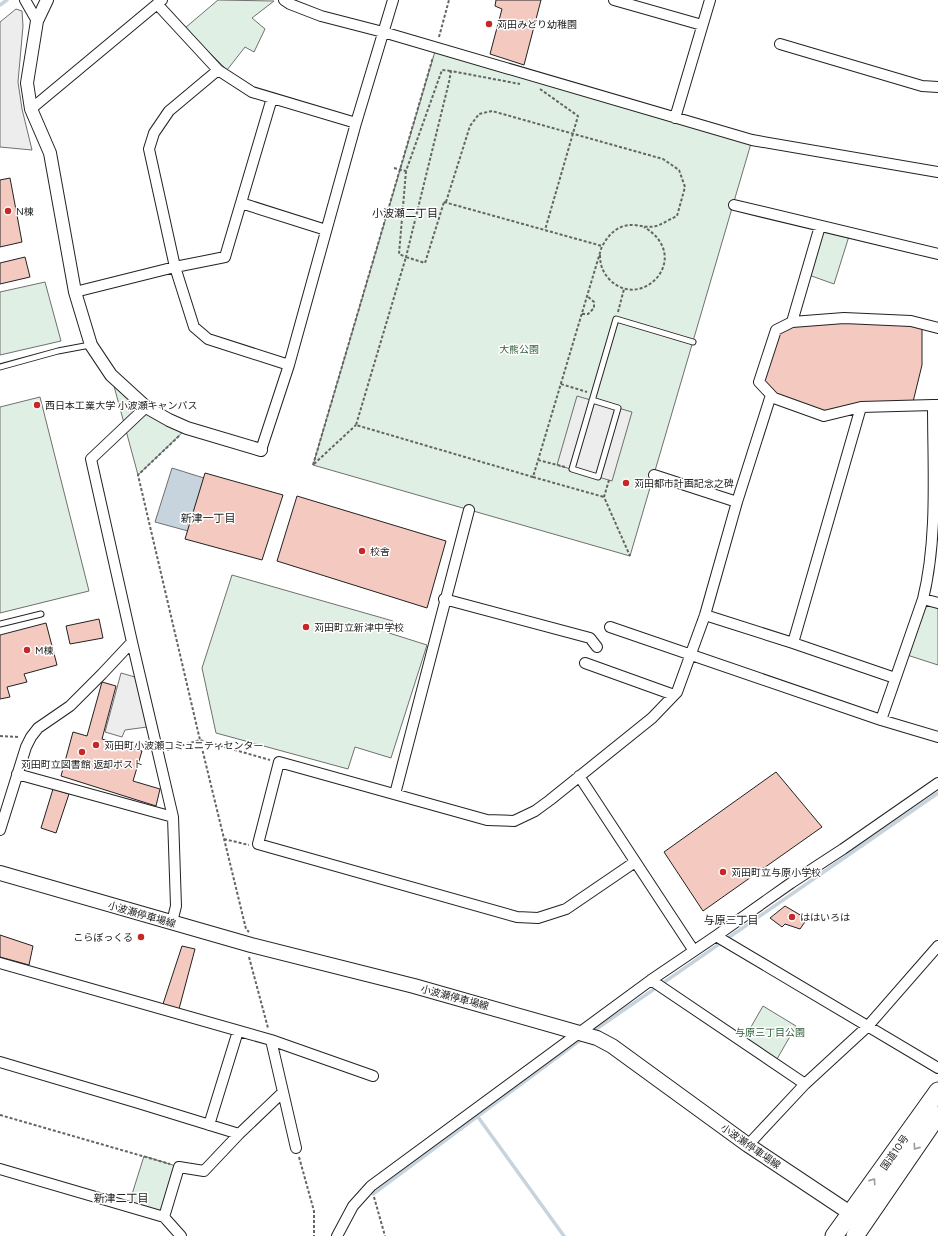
<svg xmlns="http://www.w3.org/2000/svg" width="938" height="1236" font-family="Figtree,'Noto Sans JP',sans-serif">
<style>
.green{fill:#e0efe3;stroke:#6f6f6f}
.parking{fill:#ededed;stroke:#6f6f6f}
.water{fill:#c7d3dd;stroke:#6f6f6f}
.lines{fill:none;stroke-linecap:round;stroke-linejoin:round}
.stream{stroke:#c7d3dd;stroke-width:3.5}
.building{fill:#f3c9c0;stroke:#222}
.service-casing{stroke:#222;stroke-width:7}
.minor-casing{stroke:#222;stroke-width:12}
.tertiary-casing{stroke:#222;stroke-width:14}
.secondary-casing{stroke:#222;stroke-width:16}
.trunk-casing{stroke:#222;stroke-width:19}
.path{stroke:#646464;stroke-width:2;stroke-dasharray:3 2;stroke-linecap:butt}
.service{stroke:#fff;stroke-width:5}
.minor{stroke:#fff;stroke-width:10}
.tertiary{stroke:#fff;stroke-width:12}
.secondary{stroke:#fff;stroke-width:14}
.trunk{stroke:#fff;stroke-width:17}
.oneway{stroke:#9c9c9c}
.poi-dot{fill:#c62828;stroke:#fff;stroke-width:1.5}
.labels{text-anchor:middle;stroke-width:3;stroke-linejoin:round;paint-order:stroke}
.poi-label{font-size:10px;fill:#222;stroke:#fff;text-anchor:start}
.park-label{font-size:10px;fill:#2f5e38;stroke:#fff}
.street-label{font-size:10px;fill:#222;stroke:#fff}
.neighbourhood-label{font-size:11px;fill:#222;stroke:#fff}
</style>
<rect width="100%" height="100%" fill="#fff"/>
<path class="green" d="M 218,0 L 274,1 L 252,18 L 265,29 L 254,52 L 245,47 L 227,70 L 185,28 Z
M 436,48 L 752,140 L 630,556 L 313,465 Z
M 820,226 L 850,233 L 834,284 L 806,274 Z
M 45,282 L 61,341 L 0,355 L 0,292 Z
M 111,375 L 131,394 L 187,428 L 138,475 Z
M 40,397 L 89,591 L 0,613 L 0,407 Z
M 232,575 L 393,621 L 389,633 L 427,645 L 391,758 L 355,747 L 348,769 L 216,733 L 202,668 Z
M 923,599 L 938,603 L 938,665 L 904,654 Z
M 763,1006 L 796,1026 L 777,1059 L 744,1039 Z
M 144,1156 L 179,1167 L 164,1217 L 128,1207 Z"/>
<path class="parking" d="M 16,9 L 22,11 L 23,26 L 18,82 L 22,109 L 32,150 L 0,147 L 0,22 Z
M 577,396 L 632,412 L 612,481 L 557,465 Z
M 121,673 L 135,677 L 147,727 L 125,730 L 122,737 L 105,732 Z"/>
<path class="water" d="M 172,468 L 204,478 L 188,531 L 155,522 Z"/>
<g class="lines">
<path class="stream" d="M 0,5 L 7,0
M 592,1032 L 938,793
M 478,1117 L 564,1236
M 373,1194 L 583,1038"/>
</g>
<path class="building" d="M 496,0 L 541,0 L 524,65 L 490,54 L 502,9 L 495,6 Z
M 10,178 L 22,242 L 0,247 L 0,180 Z
M 25,257 L 30,277 L 0,284 L 0,263 Z
M 792,322 L 922,324 L 922,365 L 912,406 L 824,416 L 774,398 L 759,382 L 776,330 Z
M 205,473 L 283,495 L 262,560 L 185,539 Z
M 297,496 L 446,541 L 427,608 L 277,561 Z
M 99,619 L 103,638 L 70,644 L 66,626 Z
M 46,623 L 57,665 L 24,674 L 27,682 L 7,687 L 10,697 L 0,699 L 0,635 Z
M 102,682 L 116,686 L 102,739 L 142,751 L 133,781 L 160,789 L 156,806 L 61,776 L 73,732 L 87,736 Z
M 776,772 L 822,827 L 703,911 L 664,852 Z
M 53,789 L 69,794 L 56,833 L 41,828 Z
M 785,906 L 807,919 L 800,929 L 785,924 L 782,927 L 770,918 Z
M 0,935 L 33,946 L 29,965 L 0,957 Z
M 182,946 L 195,949 L 179,1009 L 163,1004 Z"/>
<g class="lines">
<g class="service-casing">
<path id="service" d="M 0,367 L 58,351 L 90,345
M 592,400 L 618,408 L 598,477 L 572,469 L 616,319 L 693,342
M 0,624 L 41,614"/>
</g>
<g class="minor-casing">
<path id="minor" d="M 25,0 L 37,21
M 284,0 L 290,4 L 321,16 L 383,32 L 752,140 L 938,172
M 614,0 L 702,25
M 157,4 L 218,70 L 252,92 L 356,123
M 780,44 L 922,86 L 938,87
M 218,70 L 169,111 L 154,133 L 149,149 L 175,267 L 194,327 L 208,339 L 289,365
M 31,109 L 162,0
M 675,118 L 710,0
M 241,203 L 326,230
M 734,205 L 938,254
M 820,226 L 792,322 L 776,330 L 759,382 L 774,398 L 824,416 L 861,407 L 933,405
M 75,292 L 175,267 L 225,257 L 272,98
M 792,322 L 844,318 L 911,321 L 938,328
M 146,407 L 91,459 L 132,642 L 173,817 L 176,906 L 172,922
M 261,450 L 289,365 L 356,123 L 393,0
M 654,475 L 737,502
M 444,599 L 590,638 L 597,647
M 923,599 L 938,603
M 705,615 L 793,643 L 895,678
M 610,627 L 881,720 L 938,737
M 793,643 L 861,407
M 585,663 L 674,695
M 881,720 L 923,599 C 938,538 933,468 933,405 L 938,405
M 17,774 L 173,817
M 579,776 L 694,951
M 395,794 L 469,510
M 0,830 L 26,747 L 31,737 L 38,728 L 70,706 L 102,674 L 132,642
M 635,862 L 566,909 L 538,918 L 517,917 L 258,844 L 279,762 L 487,820 L 514,821 L 535,811 L 550,800 L 652,718 L 677,692 L 705,615 L 737,502 L 771,395
M 716,936 L 938,1068
M 0,963 L 271,1040 L 373,1076
M 651,980 L 805,1084
M 271,1040 L 296,1148
M 0,1062 L 135,1102 L 239,1134
M 209,1125 L 238,1031
M 748,1145 L 805,1084 L 868,1026 L 938,946
M 0,1169 L 164,1217 L 181,1236
M 164,1217 L 179,1167 L 204,1171 L 239,1134 L 282,1093
M 337,1236 L 353,1206 L 371,1186 L 651,980 L 716,936 L 791,883 L 843,849 L 938,783"/>
</g>
<g class="tertiary-casing">
<path id="tertiary" d="M 47,0 L 37,21 L 27,83 L 31,109 L 50,153 L 75,292 L 91,345 L 111,375 L 146,407 L 169,420 L 187,428 L 261,450"/>
</g>
<g class="secondary-casing">
<path id="secondary" d="M 0,873 L 251,945 L 414,986 L 597,1038 L 612,1046 L 748,1145 L 859,1219"/>
</g>
<g class="trunk-casing">
<path id="trunk" d="M 834,1236 L 938,1091
M 855,1236 L 938,1115"/>
</g>
<path class="path" d="M 439,37 L 449,0
M 540,89 L 578,116 L 545,230
M 394,168 L 406,171 L 442,70 L 451,71
M 406,171 L 399,254 L 406,257 L 449,82 L 451,71 L 520,84
M 444,202 L 602,246 L 533,477 L 356,425 L 406,257 L 425,263 Z
M 446,202 L 470,126 L 479,114 L 492,111 L 663,159 L 679,170 L 685,187 L 677,216 C 670,219 663,224 656,226 C 649,228 642,226 634,225 C 619,224 608,234 602,247
M 600,255 C 600,265 603,273 610,280 C 642,312 694,257 644,227
M 618,312 L 624,289
M 582,314 L 588,314 L 594,308 L 594,302 L 587,296
M 561,384 L 587,392
M 179,436 L 138,475 L 200,740 L 246,929 L 249,932
M 538,460 L 565,467
M 314,464 L 356,425
M 313,465 L 433,57
M 533,477 L 604,497
M 609,480 L 604,497 L 630,556
M 0,736 L 20,737
M 167,750 L 200,740 L 270,760
M 224,839 L 249,845
M 249,957 L 268,1028
M 0,1115 L 170,1164
M 299,1157 L 314,1211 L 314,1236
M 374,1197 L 385,1236"/>
<use href="#service" class="service"/>
<use href="#minor" class="minor"/>
<use href="#tertiary" class="tertiary"/>
<use href="#secondary" class="secondary"/>
<use href="#trunk" class="trunk"/>
</g>
<defs><path id="oneway-chevron" d="M-2-3.5L2.5 0L-2 3.5" fill="none" stroke-width="1.6" stroke-linecap="round" stroke-linejoin="round"/></defs>
<g class="oneway">
<use href="#oneway-chevron" transform="translate(916 1147) rotate(125)"/>
<use href="#oneway-chevron" transform="translate(873 1181) rotate(-55)"/>
</g>
<g class="poi-dot">
<circle cx="489" cy="24" r="4"/>
<circle cx="8" cy="211" r="4"/>
<circle cx="37" cy="405" r="4"/>
<circle cx="626" cy="483" r="4"/>
<circle cx="362" cy="551" r="4"/>
<circle cx="306" cy="627" r="4"/>
<circle cx="27" cy="650" r="4"/>
<circle cx="96" cy="745" r="4"/>
<circle cx="82" cy="752" r="4"/>
<circle cx="723" cy="872" r="4"/>
<circle cx="792" cy="917" r="4"/>
<circle cx="141" cy="937" r="4"/>
</g>
<g class="labels">
<g class="poi-label">
<text x="497" y="28">苅田みどり幼稚園</text>
<text x="16" y="215">N棟</text>
<text x="45" y="409">西日本工業大学 小波瀬キャンパス</text>
<text x="634" y="487">苅田都市計画記念之碑</text>
<text x="370" y="555">校舎</text>
<text x="314" y="631">苅田町立新津中学校</text>
<text x="35" y="654">M棟</text>
<text x="104" y="749">苅田町小波瀬コミュニティセンター</text>
<text x="82" y="768" text-anchor="middle">苅田町立図書館 返却ポスト</text>
<text x="731" y="876">苅田町立与原小学校</text>
<text x="800" y="921">ははいろは</text>
<text x="133" y="941" text-anchor="end">こらぼっくる</text>
</g>
<g class="park-label">
<text x="519" y="353">大熊公園</text>
<text x="770" y="1036">与原三丁目公園</text>
</g>
<g class="street-label">
<text transform="translate(142 914) rotate(16)" y="4">小波瀬停車場線</text>
<text transform="translate(455 997) rotate(15)" y="4">小波瀬停車場線</text>
<text transform="translate(751 1146) rotate(35)" y="4">小波瀬停車場線</text>
<text transform="translate(894 1152) rotate(-55)" y="4">国道10号</text>
</g>
<g class="neighbourhood-label">
<text x="405" y="217">小波瀬二丁目</text>
<text x="208" y="522">新津一丁目</text>
<text x="731" y="924">与原三丁目</text>
<text x="121" y="1202">新津二丁目</text>
</g>
</g>
</svg>
